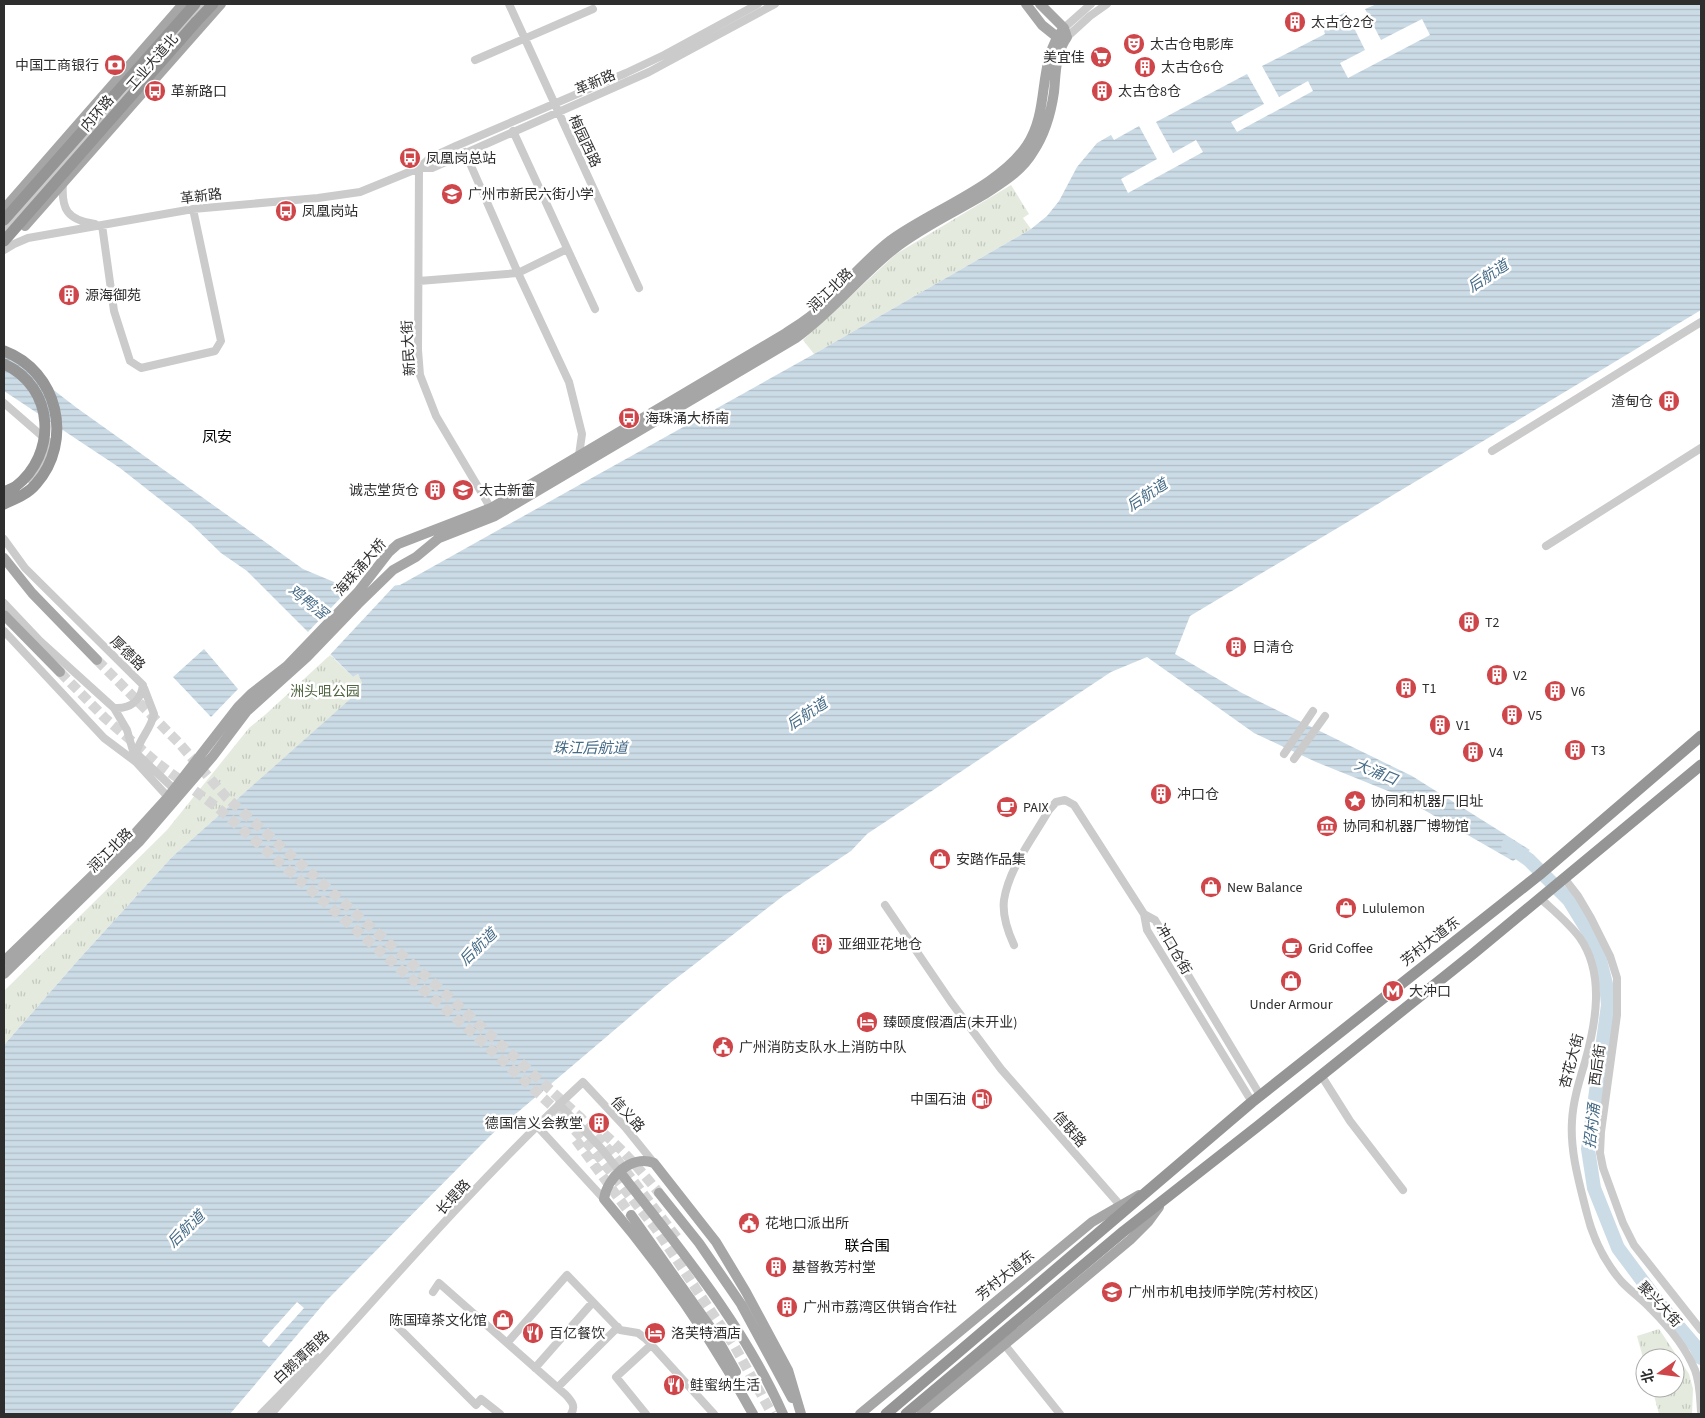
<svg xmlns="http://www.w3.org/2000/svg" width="1705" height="1418" font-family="'Source Sans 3','Noto Sans SC',sans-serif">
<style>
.park{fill:url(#park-tufts)}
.water{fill:url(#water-rules)}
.pier{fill:#fff}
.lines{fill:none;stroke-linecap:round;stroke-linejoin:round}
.river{stroke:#ccdce7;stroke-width:14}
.major-tunnel{stroke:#d5d5d5;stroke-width:10;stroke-dasharray:10 5;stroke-linecap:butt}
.minor{stroke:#cbcbcb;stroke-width:8}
.major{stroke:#a6a6a6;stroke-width:10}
.highway{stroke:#959595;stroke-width:11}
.highway-bridge{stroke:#959595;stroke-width:11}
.labels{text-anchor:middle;stroke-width:5;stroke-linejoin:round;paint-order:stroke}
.poi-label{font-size:14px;fill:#2e2e2e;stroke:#fff;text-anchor:start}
.street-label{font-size:14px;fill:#2e2e2e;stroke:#fff}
.park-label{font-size:14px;fill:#506541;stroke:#fff}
.water-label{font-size:15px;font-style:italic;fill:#466b86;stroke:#fff}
.neighbourhood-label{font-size:15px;fill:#000;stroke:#fff}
</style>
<defs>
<pattern id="park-tufts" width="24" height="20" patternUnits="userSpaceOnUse" patternTransform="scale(1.25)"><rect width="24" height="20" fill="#e4eade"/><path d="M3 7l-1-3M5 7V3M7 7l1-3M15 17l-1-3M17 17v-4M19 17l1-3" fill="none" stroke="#c4c9bf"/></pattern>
<pattern id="water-rules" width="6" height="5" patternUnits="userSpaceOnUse" patternTransform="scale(1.25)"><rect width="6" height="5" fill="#ccdce7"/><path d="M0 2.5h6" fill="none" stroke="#b0bdc6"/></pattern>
</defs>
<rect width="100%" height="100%" fill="#fff"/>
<path class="park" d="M 1011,185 L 1029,214 L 1023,218 L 1031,229 L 814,354 L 803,340 L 896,254 Z
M 330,655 L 353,677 L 358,674 L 362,683 L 358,693 L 172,857 L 80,958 L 4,1045 L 4,991 L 167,830 L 249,728 L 266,714 Z
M 1659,1329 L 1689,1374 L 1693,1389 L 1692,1414 L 1659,1414 L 1652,1388 L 1675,1388 L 1675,1358 L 1645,1358 L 1645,1365 L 1637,1336 Z"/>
<path class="water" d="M 1377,4 L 1701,4 L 1701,310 L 1455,458 L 1190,616 L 1175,654 L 1242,693 L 1412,776 L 1530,850 L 1513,861 L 1398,795 L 1316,762 L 1254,733 L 1147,657 L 1111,672 L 867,834 L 851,851 L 783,896 L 665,987 L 491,1135 L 326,1301 L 230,1414 L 4,1414 L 4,1045 L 80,958 L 172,857 L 357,693 L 362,683 L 358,674 L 353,677 L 247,571 L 221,553 L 190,523 L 120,468 L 4,391 L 4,352 L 77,408 L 303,569 L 346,587 L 365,589 L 400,585 L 814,354 L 1031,229 L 1047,216 L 1059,201 L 1077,167 L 1097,143 L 1111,135 L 1114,140 L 1139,126 L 1157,159 L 1121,179 L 1128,193 L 1203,152 L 1196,140 L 1173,153 L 1156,122 L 1247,74 L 1264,104 L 1231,122 L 1237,132 L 1313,91 L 1308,81 L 1279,97 L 1262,66 L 1325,34 L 1322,24 L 1346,12 L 1365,50 L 1340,63 L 1348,78 L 1430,35 L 1422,19 L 1381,40 L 1365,9 Z
M 204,649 L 238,689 L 211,717 L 173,677 Z"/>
<path class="pier" d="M 398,582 L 328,657 L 306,634 L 353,585 L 365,586 Z
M 297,1302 L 304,1308 L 269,1347 L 262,1341 Z"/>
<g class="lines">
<path class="river" d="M 1508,845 L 1529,860 L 1569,900 L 1596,944 L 1606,984 L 1608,1005 L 1588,1149 L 1594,1188 L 1618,1248 L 1662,1307 L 1696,1347 L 1701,1358"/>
<path class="major-tunnel" d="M 97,660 L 178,742 L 227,798 L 449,997 L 581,1118 L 615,1157 L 678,1239
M 60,672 L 105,718 L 156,762 L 218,808 L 468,1029 L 552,1106 L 595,1152 L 656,1229 L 735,1347 L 772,1414
M 592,1124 C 618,1144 639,1168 659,1193
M 576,1140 L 631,1215"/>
<path class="minor" d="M 509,4 L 639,288
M 1064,28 L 1091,4
M 1067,37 L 1090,16 L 1107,4
M 475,60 L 593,9
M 513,131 L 595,309
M 465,152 L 518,273 L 569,382 L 582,434 L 579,455
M 419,168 L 430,158 L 456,146 L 626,73 L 664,55 L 758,4
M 419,168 L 418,350 L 420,375 L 436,416 L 493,512
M 63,183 C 61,209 67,220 95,224
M 102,225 L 114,311 L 130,361 L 141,368 L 215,351 L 221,341 L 193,209
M 4,232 L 204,4
M 4,250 L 14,244 L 28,238 L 193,209 L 318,198 L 360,192 L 419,168 L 432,168 L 649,72 L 775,4
M 419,281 L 518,273 L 567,249
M 4,403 L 50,443 L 44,461 L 30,479
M 1492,451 L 1701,322
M 4,539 L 25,568 L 143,685 C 141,701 130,709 114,708 L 40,641 L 4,603
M 1546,546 L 1701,448
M 4,631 L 104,738 L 136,762 L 168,797 L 172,797
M 144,688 L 154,714 C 151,729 140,738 136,753 L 174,789 L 175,792
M 114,708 L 127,730 L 135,758
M 1284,754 L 1313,711
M 1294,759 L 1325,716
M 1564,878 L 1578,896 L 1591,918 L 1610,956 L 1617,978 L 1617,1015 L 1601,1132 L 1600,1153 L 1603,1168 L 1623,1223 L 1634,1245 L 1701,1330
M 1540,898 C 1554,911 1569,923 1580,938 C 1605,974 1596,1023 1585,1062 C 1579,1082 1573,1101 1572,1121 C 1570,1151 1579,1182 1586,1210 C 1592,1236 1604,1261 1621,1281 C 1630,1291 1642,1299 1651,1309 C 1668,1326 1686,1348 1695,1370 C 1700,1383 1700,1397 1701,1411
M 885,905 L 951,1002 L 1001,1069 L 1120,1205
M 1144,914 L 1155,920 L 1260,1095
M 1014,945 C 1008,932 1002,916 1004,900 C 1009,868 1033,838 1049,810 L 1056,802 L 1065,800 L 1074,805 L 1144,914 L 1147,930 L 1252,1102
M 1321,1075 L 1350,1121 L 1403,1190
M 559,1104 L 601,1148 L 620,1172
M 537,1126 L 604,1199
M 433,1292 L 439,1283 L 566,1395 C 572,1402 576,1406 571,1414
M 393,1322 L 476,1405 L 481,1399 L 500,1414
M 507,1343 L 567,1275 L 620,1330 L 638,1333 L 646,1339 L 714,1414
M 1004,1344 L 1060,1414
M 535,1368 L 593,1302
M 558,1387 L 618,1327
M 261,1414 L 317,1357
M 271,1414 C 373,1302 472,1185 583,1082 L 625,1127 L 654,1163
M 646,1414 L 616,1377 L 651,1345"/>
<path class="major" d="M 1026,4 L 1042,25 L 1057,37 L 1063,37
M 1040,4 L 1064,28 L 1066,34
M 4,209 L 183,4
M 25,226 L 221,4
M 4,558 L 32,593 L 97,660
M 4,615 L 60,672
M 4,961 L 128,841 L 168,797 L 238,707 L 251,694 L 287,666 L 358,592 L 389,552 L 398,544 L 491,508 L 786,333 C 798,325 810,318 820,308 C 844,286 865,260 891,240 C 932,210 999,187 1027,145 C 1051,109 1036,62 1064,28
M 4,974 L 139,842 L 213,756 L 247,711 L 307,657 L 358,604 L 393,570 L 416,557 L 439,538 L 495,516 L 796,338 C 832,312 859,277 894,249 C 922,227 955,212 985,194 C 1003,182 1022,171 1033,152 C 1045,134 1051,113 1054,92 C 1056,73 1055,54 1067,37
M 620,1172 C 680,1249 743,1324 783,1414
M 659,1193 L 699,1243 L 741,1304 L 792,1398
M 631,1215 L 713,1331 L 736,1372
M 753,1414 C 711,1337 661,1266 604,1199 C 607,1178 631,1154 654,1163 L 716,1242 L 746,1292 L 788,1370 L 801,1414
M 860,1414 L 1092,1222 L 1139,1195
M 921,1414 L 1130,1240 L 1148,1222 L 1159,1207"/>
<path class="highway" d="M 196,22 L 213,4
M 4,220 L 195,4
M 4,351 C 58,371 74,441 36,484 C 28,494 15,499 4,504
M 4,492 L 15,487
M 886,1414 L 1252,1102 L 1539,875 L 1701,736
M 906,1414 L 1124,1231 L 1258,1126 L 1474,953 L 1701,765"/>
<path class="highway-bridge" d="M 4,241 L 196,22
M 4,364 C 55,387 58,454 15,487"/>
</g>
<defs>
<g id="building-disc" transform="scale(1.125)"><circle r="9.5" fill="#cf464a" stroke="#fff"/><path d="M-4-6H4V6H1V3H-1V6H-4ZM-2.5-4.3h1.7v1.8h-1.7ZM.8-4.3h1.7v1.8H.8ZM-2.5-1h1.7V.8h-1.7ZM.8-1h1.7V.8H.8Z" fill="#fff"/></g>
<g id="theatre-disc" transform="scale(1.125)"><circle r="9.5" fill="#cf464a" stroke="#fff"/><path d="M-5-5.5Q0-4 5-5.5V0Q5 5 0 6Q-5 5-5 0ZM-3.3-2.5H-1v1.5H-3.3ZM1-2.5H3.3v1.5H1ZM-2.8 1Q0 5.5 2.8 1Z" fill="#fff"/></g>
<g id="supermarket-disc" transform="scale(1.125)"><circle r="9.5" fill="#cf464a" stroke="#fff"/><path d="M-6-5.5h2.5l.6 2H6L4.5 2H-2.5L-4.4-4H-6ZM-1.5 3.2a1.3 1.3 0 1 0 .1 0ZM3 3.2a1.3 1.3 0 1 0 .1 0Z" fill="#fff"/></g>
<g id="bank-disc" transform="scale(1.125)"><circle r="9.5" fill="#cf464a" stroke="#fff"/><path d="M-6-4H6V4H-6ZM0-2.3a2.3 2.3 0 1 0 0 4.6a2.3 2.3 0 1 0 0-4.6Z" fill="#fff"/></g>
<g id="bus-disc" transform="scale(1.125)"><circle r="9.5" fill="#cf464a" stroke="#fff"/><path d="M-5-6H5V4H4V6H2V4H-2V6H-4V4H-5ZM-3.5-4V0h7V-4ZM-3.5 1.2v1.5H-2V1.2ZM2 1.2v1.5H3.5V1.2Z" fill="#fff"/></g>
<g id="school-disc" transform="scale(1.125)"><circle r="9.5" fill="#cf464a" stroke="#fff"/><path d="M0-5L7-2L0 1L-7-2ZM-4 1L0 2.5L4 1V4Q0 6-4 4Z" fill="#fff"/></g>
<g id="sight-disc" transform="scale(1.125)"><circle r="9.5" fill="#cf464a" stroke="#fff"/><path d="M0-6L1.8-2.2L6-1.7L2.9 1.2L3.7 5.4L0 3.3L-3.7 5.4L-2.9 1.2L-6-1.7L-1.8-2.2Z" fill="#fff"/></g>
<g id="cafe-disc" transform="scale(1.125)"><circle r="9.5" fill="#cf464a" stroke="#fff"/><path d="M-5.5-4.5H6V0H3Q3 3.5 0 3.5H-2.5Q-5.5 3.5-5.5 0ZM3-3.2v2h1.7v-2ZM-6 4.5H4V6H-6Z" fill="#fff"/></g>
<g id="museum-disc" transform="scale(1.125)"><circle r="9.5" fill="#cf464a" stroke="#fff"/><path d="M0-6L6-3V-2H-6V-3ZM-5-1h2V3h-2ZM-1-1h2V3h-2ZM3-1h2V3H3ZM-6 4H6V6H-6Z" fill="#fff"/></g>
<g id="shop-disc" transform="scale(1.125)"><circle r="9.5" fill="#cf464a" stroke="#fff"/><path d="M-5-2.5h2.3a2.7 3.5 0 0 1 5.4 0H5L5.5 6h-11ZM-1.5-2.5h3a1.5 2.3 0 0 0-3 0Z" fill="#fff"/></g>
<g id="metro-disc" transform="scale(1.125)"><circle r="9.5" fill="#cf464a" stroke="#fff"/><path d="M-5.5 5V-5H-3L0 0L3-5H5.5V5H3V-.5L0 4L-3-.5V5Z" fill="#fff"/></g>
<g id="hotel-disc" transform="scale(1.125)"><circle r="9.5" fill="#cf464a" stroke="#fff"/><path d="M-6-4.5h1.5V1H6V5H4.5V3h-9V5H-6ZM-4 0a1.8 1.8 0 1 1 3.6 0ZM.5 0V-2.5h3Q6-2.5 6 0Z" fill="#fff"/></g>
<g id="civic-disc" transform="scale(1.125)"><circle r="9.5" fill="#cf464a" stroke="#fff"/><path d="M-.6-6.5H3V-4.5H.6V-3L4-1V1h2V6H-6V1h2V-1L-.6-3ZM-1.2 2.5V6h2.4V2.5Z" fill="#fff"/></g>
<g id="fuel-disc" transform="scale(1.125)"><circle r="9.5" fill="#cf464a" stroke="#fff"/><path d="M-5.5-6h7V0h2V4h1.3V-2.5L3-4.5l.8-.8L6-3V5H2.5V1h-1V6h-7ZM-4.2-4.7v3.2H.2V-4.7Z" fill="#fff"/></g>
<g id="university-disc" transform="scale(1.125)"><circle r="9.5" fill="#cf464a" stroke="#fff"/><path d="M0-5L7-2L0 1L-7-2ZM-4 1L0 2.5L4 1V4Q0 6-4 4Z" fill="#fff"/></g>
<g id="restaurant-disc" transform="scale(1.125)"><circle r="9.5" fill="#cf464a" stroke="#fff"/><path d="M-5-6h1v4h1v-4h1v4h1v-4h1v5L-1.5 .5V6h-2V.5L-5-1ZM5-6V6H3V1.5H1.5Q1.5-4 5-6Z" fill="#fff"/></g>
</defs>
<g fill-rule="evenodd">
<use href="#building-disc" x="1295" y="22"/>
<use href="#theatre-disc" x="1134" y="44"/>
<use href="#supermarket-disc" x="1101" y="57"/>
<use href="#bank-disc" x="115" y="65"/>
<use href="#building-disc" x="1145" y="67"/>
<use href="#bus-disc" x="155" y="91"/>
<use href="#building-disc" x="1102" y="91"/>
<use href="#bus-disc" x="410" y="158"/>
<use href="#school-disc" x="452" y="194"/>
<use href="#bus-disc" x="286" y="211"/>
<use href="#building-disc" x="69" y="295"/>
<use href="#building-disc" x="1669" y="401"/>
<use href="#bus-disc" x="629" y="418"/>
<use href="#building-disc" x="435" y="490"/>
<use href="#school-disc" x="463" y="490"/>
<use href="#building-disc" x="1469" y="622"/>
<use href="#building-disc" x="1236" y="647"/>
<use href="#building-disc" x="1497" y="675"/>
<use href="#building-disc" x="1406" y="688"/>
<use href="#building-disc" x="1555" y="691"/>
<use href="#building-disc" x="1512" y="715"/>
<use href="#building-disc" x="1440" y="725"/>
<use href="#building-disc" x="1575" y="750"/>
<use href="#building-disc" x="1473" y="752"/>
<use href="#building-disc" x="1161" y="794"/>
<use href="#sight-disc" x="1355" y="801"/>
<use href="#cafe-disc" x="1007" y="807"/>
<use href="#museum-disc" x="1327" y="826"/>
<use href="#shop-disc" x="940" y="859"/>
<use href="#shop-disc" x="1211" y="887"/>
<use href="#shop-disc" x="1346" y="908"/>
<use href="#building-disc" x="822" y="944"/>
<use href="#cafe-disc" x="1292" y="948"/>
<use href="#shop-disc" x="1291" y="981"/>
<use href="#metro-disc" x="1393" y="991"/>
<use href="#hotel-disc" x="867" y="1022"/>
<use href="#civic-disc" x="723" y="1047"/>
<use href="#fuel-disc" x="982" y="1099"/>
<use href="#building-disc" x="599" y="1123"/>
<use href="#civic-disc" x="749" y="1223"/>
<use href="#building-disc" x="776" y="1267"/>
<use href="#university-disc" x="1112" y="1292"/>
<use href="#building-disc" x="787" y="1307"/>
<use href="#shop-disc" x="503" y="1320"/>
<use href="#restaurant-disc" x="533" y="1333"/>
<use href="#hotel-disc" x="655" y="1333"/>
<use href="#restaurant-disc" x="674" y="1385"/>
</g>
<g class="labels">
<g class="poi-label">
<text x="1311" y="27">太古仓2仓</text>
<text x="1150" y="49">太古仓电影库</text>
<text x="1085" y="62" text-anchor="end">美宜佳</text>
<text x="99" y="70" text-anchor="end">中国工商银行</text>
<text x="1161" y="72">太古仓6仓</text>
<text x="171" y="96">革新路口</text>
<text x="1118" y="96">太古仓8仓</text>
<text x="426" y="163">凤凰岗总站</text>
<text x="468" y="199">广州市新民六街小学</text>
<text x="302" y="216">凤凰岗站</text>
<text x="85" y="300">源海御苑</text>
<text x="1653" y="406" text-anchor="end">渣甸仓</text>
<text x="645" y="423">海珠涌大桥南</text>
<text x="419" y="495" text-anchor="end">诚志堂货仓</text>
<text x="479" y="495">太古新蕾</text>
<text x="1485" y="627">T2</text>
<text x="1252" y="652">日清仓</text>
<text x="1513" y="680">V2</text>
<text x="1422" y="693">T1</text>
<text x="1571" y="696">V6</text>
<text x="1528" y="720">V5</text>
<text x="1456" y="730">V1</text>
<text x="1591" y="755">T3</text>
<text x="1489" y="757">V4</text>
<text x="1177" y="799">冲口仓</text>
<text x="1371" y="806">协同和机器厂旧址</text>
<text x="1023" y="812">PAIX</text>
<text x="1343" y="831">协同和机器厂博物馆</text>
<text x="956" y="864">安踏作品集</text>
<text x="1227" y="892">New Balance</text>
<text x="1362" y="913">Lululemon</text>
<text x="838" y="949">亚细亚花地仓</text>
<text x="1308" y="953">Grid Coffee</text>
<text x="1409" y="996">大冲口</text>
<text x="1291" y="1009" text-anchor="middle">Under Armour</text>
<text x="883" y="1027">臻颐度假酒店(未开业)</text>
<text x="739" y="1052">广州消防支队水上消防中队</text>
<text x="966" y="1104" text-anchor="end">中国石油</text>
<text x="583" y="1128" text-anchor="end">德国信义会教堂</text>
<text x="765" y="1228">花地口派出所</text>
<text x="792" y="1272">基督教芳村堂</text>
<text x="1128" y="1297">广州市机电技师学院(芳村校区)</text>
<text x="803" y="1312">广州市荔湾区供销合作社</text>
<text x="487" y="1325" text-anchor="end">陈国璋茶文化馆</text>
<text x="549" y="1338">百亿餐饮</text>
<text x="671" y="1338">洛芙特酒店</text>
<text x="690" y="1390">鲑蜜纳生活</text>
</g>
<g class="street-label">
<text transform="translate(152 62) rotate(-49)" y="5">工业大道北</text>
<text transform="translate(595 82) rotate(-23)" y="5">革新路</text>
<text transform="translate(97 113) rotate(-49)" y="5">内环路</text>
<text transform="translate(585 141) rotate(65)" y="5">梅园西路</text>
<text transform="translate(201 196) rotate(-7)" y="5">革新路</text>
<text transform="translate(830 290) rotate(-44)" y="5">润江北路</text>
<text transform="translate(408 348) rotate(-93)" y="5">新民大街</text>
<text transform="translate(360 567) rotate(-49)" y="5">海珠涌大桥</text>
<text transform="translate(128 653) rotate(44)" y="5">厚德路</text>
<text transform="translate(110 850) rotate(-45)" y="5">润江北路</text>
<text transform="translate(1430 941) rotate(-38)" y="5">芳村大道东</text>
<text transform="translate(1174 949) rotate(60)" y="5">冲口仓街</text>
<text transform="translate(1571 1061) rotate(-75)" y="5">杏花大街</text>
<text transform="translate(1597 1065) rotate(-82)" y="5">西后街</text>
<text transform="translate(628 1114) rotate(48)" y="5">信义路</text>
<text transform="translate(1070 1129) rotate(49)" y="5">信联路</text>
<text transform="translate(453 1197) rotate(-47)" y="5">长堤路</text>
<text transform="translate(1005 1275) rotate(-39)" y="5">芳村大道东</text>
<text transform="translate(1660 1304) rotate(47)" y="5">聚兴大街</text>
<text transform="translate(301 1357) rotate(-43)" y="5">白鹅潭南路</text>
</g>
<g class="park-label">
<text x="325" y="696">洲头咀公园</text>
</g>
<g class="water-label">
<text transform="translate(1488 276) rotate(-33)" y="5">后航道</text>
<text transform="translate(1147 495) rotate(-33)" y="5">后航道</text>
<text transform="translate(308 602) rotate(39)" y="5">鸡鸭滘</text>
<text transform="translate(807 714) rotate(-33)" y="5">后航道</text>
<text x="590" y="753">珠江后航道</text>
<text transform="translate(1376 772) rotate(22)" y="5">大涌口</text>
<text transform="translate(478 947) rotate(-44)" y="5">后航道</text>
<text transform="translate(1592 1126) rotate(-84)" y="5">招村涌</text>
<text transform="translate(186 1229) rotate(-44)" y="5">后航道</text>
</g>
<g class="neighbourhood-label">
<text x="217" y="442">凤安</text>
<text x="867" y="1251">联合围</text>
</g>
</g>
<rect width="1705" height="1418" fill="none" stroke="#2e2e2e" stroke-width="10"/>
<g transform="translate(1660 1373) rotate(256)"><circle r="24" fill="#ffffff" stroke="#ababab"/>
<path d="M0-4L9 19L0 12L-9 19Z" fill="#cf464a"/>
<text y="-8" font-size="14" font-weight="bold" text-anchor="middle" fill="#2e2e2e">北</text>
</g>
</svg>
